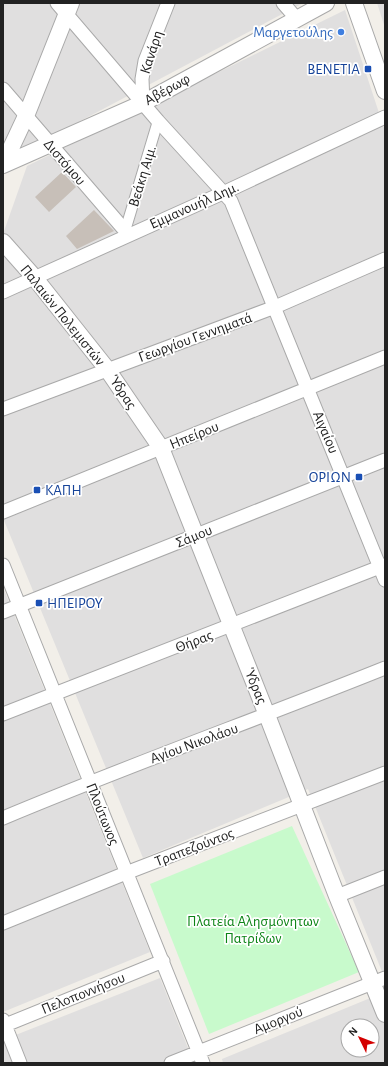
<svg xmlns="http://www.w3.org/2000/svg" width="388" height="1066" font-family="'Alegreya Sans',sans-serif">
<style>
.residential{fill:#e0dfdf;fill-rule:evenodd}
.park{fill:#c8facc}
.building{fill:#c7bfb8}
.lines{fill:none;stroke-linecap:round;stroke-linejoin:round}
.pedestrian-casing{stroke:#a9a9a9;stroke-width:12}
.minor-casing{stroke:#a9a9a9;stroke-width:15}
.tertiary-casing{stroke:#a9a9a9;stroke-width:18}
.pedestrian{stroke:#fff;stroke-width:10}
.minor{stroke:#fff;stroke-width:13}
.tertiary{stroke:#fff;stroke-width:16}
.shop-dot{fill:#3f7fe0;stroke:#fff;stroke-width:1.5}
.transit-dot{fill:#1a4fb4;stroke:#fff;stroke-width:1.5}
.labels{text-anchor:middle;stroke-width:3.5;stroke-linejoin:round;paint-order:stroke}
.shop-label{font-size:15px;fill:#366cbe;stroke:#fff;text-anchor:end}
.street-label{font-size:15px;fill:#222;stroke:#fff}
.transit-label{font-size:15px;fill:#164399;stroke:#fff;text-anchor:end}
.park-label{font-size:15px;fill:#0c8416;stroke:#fff}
</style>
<rect width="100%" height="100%" fill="#f2efe9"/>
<path class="residential" d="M 3,3 L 303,3 L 3,162 Z
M 377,3 L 385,3 L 385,28 Z
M 345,10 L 385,131 L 385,979 L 308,789 L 143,858 L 3,518 L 3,234 L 27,166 Z
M 3,587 L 150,952 L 3,1012 Z
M 160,978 L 194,1063 L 3,1063 L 3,1040 Z
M 385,992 L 385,1063 L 223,1063 L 222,1059 ZM 348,1026 L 372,1026 L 372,1050 L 348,1050 Z"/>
<path class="park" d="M 292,826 L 359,972 L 209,1034 L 150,884 Z"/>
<path class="building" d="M 62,172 L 76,187 L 49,212 L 35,197 Z
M 94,210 L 114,231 L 77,249 L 66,236 Z"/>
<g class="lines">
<g class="pedestrian-casing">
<path id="pedestrian" d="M 125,231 L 158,121"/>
</g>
<g class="minor-casing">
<path id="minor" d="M 57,3 L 158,121 L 231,201 L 385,580
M 283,3 L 296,18
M 3,89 L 128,234
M 143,103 L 142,79 L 145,61 L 168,3
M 3,292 L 225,192 L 385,117
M 3,409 L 275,307 L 385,259
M 3,512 L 385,357
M 3,565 L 203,1063
M 3,612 L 385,460
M 3,714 L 385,565
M 3,818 C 129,765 258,719 385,668
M 337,896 L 385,877
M 3,923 L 126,873 L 385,773
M 3,1020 L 20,1063
M 3,1026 L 163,961
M 171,1063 L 385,978"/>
</g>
<g class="tertiary-casing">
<path id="tertiary" d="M 354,3 L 385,91
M 3,165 L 143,103 L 326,3
M 3,165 L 26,116 L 71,3
M 3,242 L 34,277 L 107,369 L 161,448 L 267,715 L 337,896 L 385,1014"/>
</g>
<use href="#pedestrian" class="pedestrian"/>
<use href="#minor" class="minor"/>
<use href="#tertiary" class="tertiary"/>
</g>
<circle class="shop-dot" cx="341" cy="32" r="4"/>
<g class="transit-dot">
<rect x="364" y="65" width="8" height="8" rx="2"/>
<rect x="355" y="473" width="8" height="8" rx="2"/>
<rect x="33" y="486" width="8" height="8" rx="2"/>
<rect x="35" y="599" width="8" height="8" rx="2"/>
</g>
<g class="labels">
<g class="shop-label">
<text x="333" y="37">Μαργετούλης</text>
</g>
<g class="street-label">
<text transform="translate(151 52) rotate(-72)" y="5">Κανάρη</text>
<text transform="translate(167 89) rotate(-29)" y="5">Αβέρωφ</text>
<text transform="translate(65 162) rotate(49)" y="5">Διστόμου</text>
<text transform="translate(142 176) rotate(-73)" y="5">Βεάκη Αιμ.</text>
<text transform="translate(194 205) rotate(-24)" y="5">Εμμανουήλ Δημ.</text>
<text transform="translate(63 315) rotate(51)" y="5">Παλαιών Πολεμιστών</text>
<text transform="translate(195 337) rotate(-20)" y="5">Γεωργίου Γεννηματά</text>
<text transform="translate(123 392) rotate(56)" y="5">Ύδρας</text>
<text transform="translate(326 432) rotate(67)" y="5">Αιγαίου</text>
<text transform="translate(194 435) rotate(-22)" y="5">Ηπείρου</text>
<text transform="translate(194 536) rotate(-22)" y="5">Σάμου</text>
<text transform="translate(194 641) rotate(-21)" y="5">Θήρας</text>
<text transform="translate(256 686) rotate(68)" y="5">Ύδρας</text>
<text transform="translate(194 743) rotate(-20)" y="5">Αγίου Νικολάου</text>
<text transform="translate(103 814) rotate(68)" y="5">Πλούτωνος</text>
<text transform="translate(194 847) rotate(-21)" y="5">Τραπεζούντος</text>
<text transform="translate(83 993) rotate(-22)" y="5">Πελοποννήσου</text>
<text transform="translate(278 1020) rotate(-22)" y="5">Αμοργού</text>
</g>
<g class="transit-label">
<text x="360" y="74">ΒΕΝΕΤΙΑ</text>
<text x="351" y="482">ΟΡΙΩΝ</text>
<text x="45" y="495" text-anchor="start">ΚΑΠΗ</text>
<text x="47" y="608" text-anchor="start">ΗΠΕΙΡΟΥ</text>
</g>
<g class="park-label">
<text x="253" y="926">Πλατεία Αλησμόνητων<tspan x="253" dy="17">Πατρίδων</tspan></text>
</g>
</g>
<rect width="388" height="1066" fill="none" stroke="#222222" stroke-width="8"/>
<g transform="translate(360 1038) rotate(313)"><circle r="19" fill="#ffffff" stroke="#a7a7a7"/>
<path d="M0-3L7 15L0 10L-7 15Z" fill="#d40000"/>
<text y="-6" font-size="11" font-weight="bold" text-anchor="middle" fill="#222222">N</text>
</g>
</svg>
